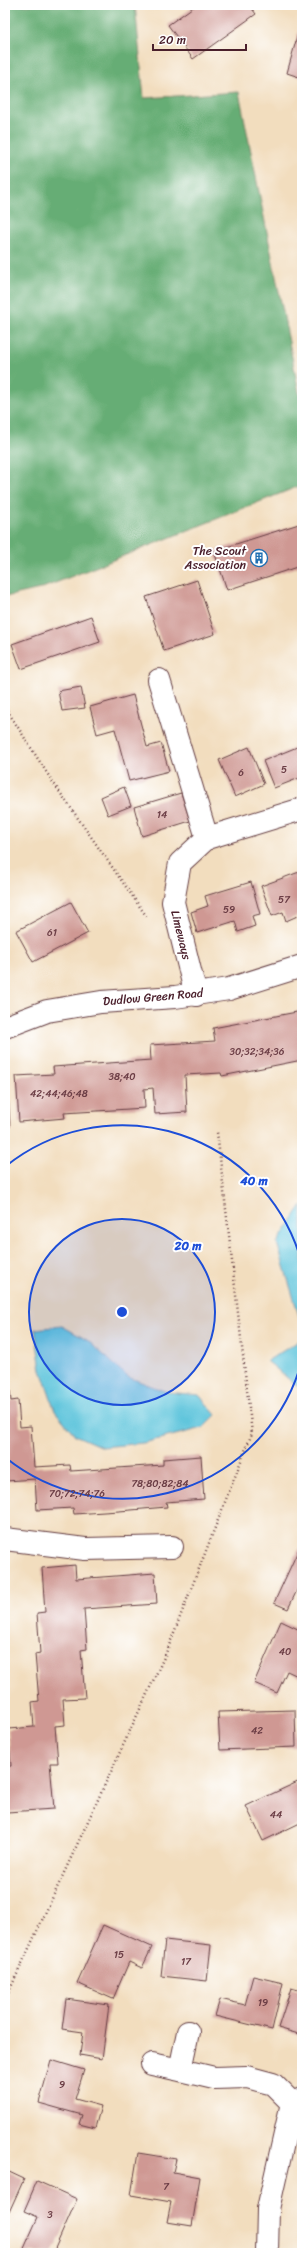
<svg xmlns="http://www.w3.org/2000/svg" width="307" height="2258" font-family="Sriracha,sans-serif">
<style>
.forest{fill:#66ad74;stroke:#586650}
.water{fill:#5ec5dc;stroke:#547284}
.building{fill:#cf9893}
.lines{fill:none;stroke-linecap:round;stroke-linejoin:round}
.minor-casing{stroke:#633c41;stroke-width:24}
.path{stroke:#633c41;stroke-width:2.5;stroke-dasharray:1 3;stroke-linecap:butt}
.minor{stroke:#fff;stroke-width:22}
.ring{fill:none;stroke:#1d4ed8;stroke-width:2}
.labels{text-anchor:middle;stroke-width:4;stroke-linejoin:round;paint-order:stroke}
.number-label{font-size:10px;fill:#6b3d45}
.poi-label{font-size:12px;fill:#4a1f2b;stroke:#fff;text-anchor:end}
.street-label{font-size:12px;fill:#4a1f2b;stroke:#fff}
.centre{fill:#1d4ed8;stroke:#fff;stroke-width:2}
.ring-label{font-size:12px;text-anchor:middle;font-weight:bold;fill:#1d4ed8;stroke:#fff;stroke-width:4;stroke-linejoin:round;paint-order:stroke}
</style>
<rect width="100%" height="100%" fill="#fff"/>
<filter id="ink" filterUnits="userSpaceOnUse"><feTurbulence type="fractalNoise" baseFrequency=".025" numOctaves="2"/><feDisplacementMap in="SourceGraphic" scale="8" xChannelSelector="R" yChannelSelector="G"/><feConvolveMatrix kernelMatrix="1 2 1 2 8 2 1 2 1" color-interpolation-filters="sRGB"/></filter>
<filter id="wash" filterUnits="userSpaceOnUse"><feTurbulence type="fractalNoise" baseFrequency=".012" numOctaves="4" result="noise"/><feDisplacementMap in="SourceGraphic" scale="16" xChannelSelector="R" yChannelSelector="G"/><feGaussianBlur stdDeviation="0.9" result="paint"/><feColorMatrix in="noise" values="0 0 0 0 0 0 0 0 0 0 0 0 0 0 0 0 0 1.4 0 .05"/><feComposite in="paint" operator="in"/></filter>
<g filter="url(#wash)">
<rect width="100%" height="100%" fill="#f2ddbe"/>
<path class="forest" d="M 5,5 L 135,5 L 144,98 L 239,92 L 302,407 L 302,485 L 40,589 L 5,597 Z"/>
<path class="water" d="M 302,1205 L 302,1326 L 277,1243 Z
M 62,1326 L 87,1340 L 128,1377 L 167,1392 L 199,1395 L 216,1415 L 203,1428 L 143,1443 L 102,1447 L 75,1435 L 55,1411 L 41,1370 L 35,1329 Z
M 302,1339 L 302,1390 L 267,1361 Z"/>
<g id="blocks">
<path class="building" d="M 196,5 L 249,5 L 256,14 L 193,59 L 168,25 Z
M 299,30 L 302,31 L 302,78 L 287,73 Z
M 302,523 L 302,570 L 300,566 L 227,590 L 214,551 Z
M 197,580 L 215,634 L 164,651 L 146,597 Z
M 91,616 L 100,642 L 21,669 L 12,644 Z
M 81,687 L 85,708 L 62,711 L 58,691 Z
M 133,695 L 147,747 L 161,743 L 169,771 L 129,781 L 115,729 L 97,734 L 90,707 Z
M 302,745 L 302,777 L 274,788 L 263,761 Z
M 249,747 L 264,784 L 235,797 L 219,760 Z
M 124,787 L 131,806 L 108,815 L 101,797 Z
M 181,793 L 190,821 L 142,836 L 134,807 Z
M 302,871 L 302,914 L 286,921 L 283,912 L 272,916 L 261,886 Z
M 251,882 L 260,914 L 252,916 L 255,926 L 238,932 L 235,921 L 197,933 L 191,912 L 208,906 L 205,896 Z
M 71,902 L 88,933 L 33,962 L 16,931 Z
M 302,1011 L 302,1060 L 222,1076 L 221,1073 L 185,1075 L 187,1112 L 155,1114 L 153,1088 L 144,1089 L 145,1108 L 64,1113 L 65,1118 L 19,1122 L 16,1076 L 54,1074 L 53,1067 L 151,1060 L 150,1045 L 215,1041 L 213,1028 Z
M 8,1092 L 10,1127 L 5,1128 L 5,1093 Z
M 5,1302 L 7,1321 L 5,1321 Z
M 5,1335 L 11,1401 L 18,1400 L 20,1427 L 31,1426 L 34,1467 L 70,1465 L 71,1471 L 163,1465 L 163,1459 L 201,1456 L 204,1499 L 166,1502 L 167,1507 L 119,1511 L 74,1514 L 73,1508 L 37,1510 L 35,1479 L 6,1481 Z
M 302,1542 L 302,1590 L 298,1588 L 288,1609 L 274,1603 Z
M 75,1565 L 76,1579 L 155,1573 L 157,1604 L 84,1609 L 87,1649 L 81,1650 L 85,1698 L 63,1699 L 65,1725 L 55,1726 L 58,1763 L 50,1763 L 54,1809 L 7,1812 L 5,1767 L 11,1766 L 8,1729 L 34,1727 L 32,1702 L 39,1701 L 35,1654 L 40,1653 L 37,1613 L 45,1612 L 42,1568 Z
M 281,1621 L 302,1631 L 302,1678 L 287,1671 L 277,1693 L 254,1683 Z
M 295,1710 L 296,1747 L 220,1750 L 218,1712 Z
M 302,1780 L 302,1822 L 263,1841 L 246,1806 Z
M 103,1925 L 152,1947 L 142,1968 L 129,1962 L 113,1999 L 77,1983 Z
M 165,1940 L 211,1945 L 207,1981 L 161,1976 Z
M 253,1976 L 283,1983 L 272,2030 L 215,2016 L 220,1999 L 245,2005 Z
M 291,1988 L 302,1991 L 302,2035 L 278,2028 Z
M 66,1999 L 109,2005 L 102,2059 L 80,2055 L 83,2032 L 62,2029 Z
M 51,2060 L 84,2070 L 75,2099 L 101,2106 L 95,2128 L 79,2124 L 82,2115 L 39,2103 Z
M 138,2153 L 176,2159 L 173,2172 L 200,2177 L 192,2226 L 167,2222 L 171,2202 L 131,2195 Z
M 5,2170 L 24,2179 L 9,2212 L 5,2210 Z
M 37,2181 L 77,2199 L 53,2253 L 22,2253 L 38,2217 L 24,2211 Z"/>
</g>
</g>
<g filter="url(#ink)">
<use href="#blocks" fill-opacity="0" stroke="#633c41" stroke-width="1"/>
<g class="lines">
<g class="minor-casing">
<path id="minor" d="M 159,680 L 207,838
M 196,995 L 173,902 L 180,863 L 207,838 L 302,809
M 5,1027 L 47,1011 L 101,1002 L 175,997 L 229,989 L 302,966
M 5,1539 L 85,1549 L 172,1547
M 152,2064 L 180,2070 L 188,2032
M 180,2070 L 214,2078 L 247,2077 L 273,2084 L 292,2103 L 302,2099
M 267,2253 L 268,2209 L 292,2103"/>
</g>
<path class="path" d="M 5,707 L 52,781 L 147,917
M 5,2000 L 166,1653 L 252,1433 L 217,1132"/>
<use href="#minor" class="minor"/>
</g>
</g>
<circle cx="122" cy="1312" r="93" fill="#1d4ed8" fill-opacity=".12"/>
<g class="ring">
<circle cx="122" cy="1312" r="93"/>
<path d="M302 1360A186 186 0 0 1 6 1458M6 1166A186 186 0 0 1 302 1264"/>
</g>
<defs>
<g id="building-ring" transform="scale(0.9)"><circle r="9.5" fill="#fff" stroke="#1f6fb2" stroke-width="1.5"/><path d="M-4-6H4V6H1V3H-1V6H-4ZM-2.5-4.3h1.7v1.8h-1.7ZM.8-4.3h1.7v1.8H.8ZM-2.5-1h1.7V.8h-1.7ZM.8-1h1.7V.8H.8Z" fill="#1f6fb2"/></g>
</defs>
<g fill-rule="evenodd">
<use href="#building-ring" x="259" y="558"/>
</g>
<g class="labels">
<g class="number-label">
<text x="284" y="773">5</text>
<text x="241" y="776">6</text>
<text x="162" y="818">14</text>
<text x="284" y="903">57</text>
<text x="229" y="913">59</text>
<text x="52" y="936">61</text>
<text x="257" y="1055">30;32;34;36</text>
<text x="122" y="1080">38;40</text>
<text x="59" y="1097">42;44;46;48</text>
<text x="160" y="1487">78;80;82;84</text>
<text x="77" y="1497">70;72;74;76</text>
<text x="285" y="1655">40</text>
<text x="257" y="1734">42</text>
<text x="276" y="1818">44</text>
<text x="119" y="1958">15</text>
<text x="186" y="1965">17</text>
<text x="263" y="2006">19</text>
<text x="62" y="2088">9</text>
<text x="166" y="2190">7</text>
<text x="50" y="2218">3</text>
</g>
<g class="poi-label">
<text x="246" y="555">The Scout<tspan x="246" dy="14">Association</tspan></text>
</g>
<g class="street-label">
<text transform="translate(181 935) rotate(76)" y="4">Limeways</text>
<text transform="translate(153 997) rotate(-5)" y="4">Dudlow Green Road</text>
</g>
</g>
<circle cx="122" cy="1312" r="6" class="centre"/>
<g class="ring-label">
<text x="254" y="1185">40 m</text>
<text x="188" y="1250">20 m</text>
</g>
<rect width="307" height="2258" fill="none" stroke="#fff" stroke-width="20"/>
<path d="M153 44v6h93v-6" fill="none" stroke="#4a1f2b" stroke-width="2"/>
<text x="159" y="44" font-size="12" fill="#4a1f2b" stroke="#ffffff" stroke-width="3" paint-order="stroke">20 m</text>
</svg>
